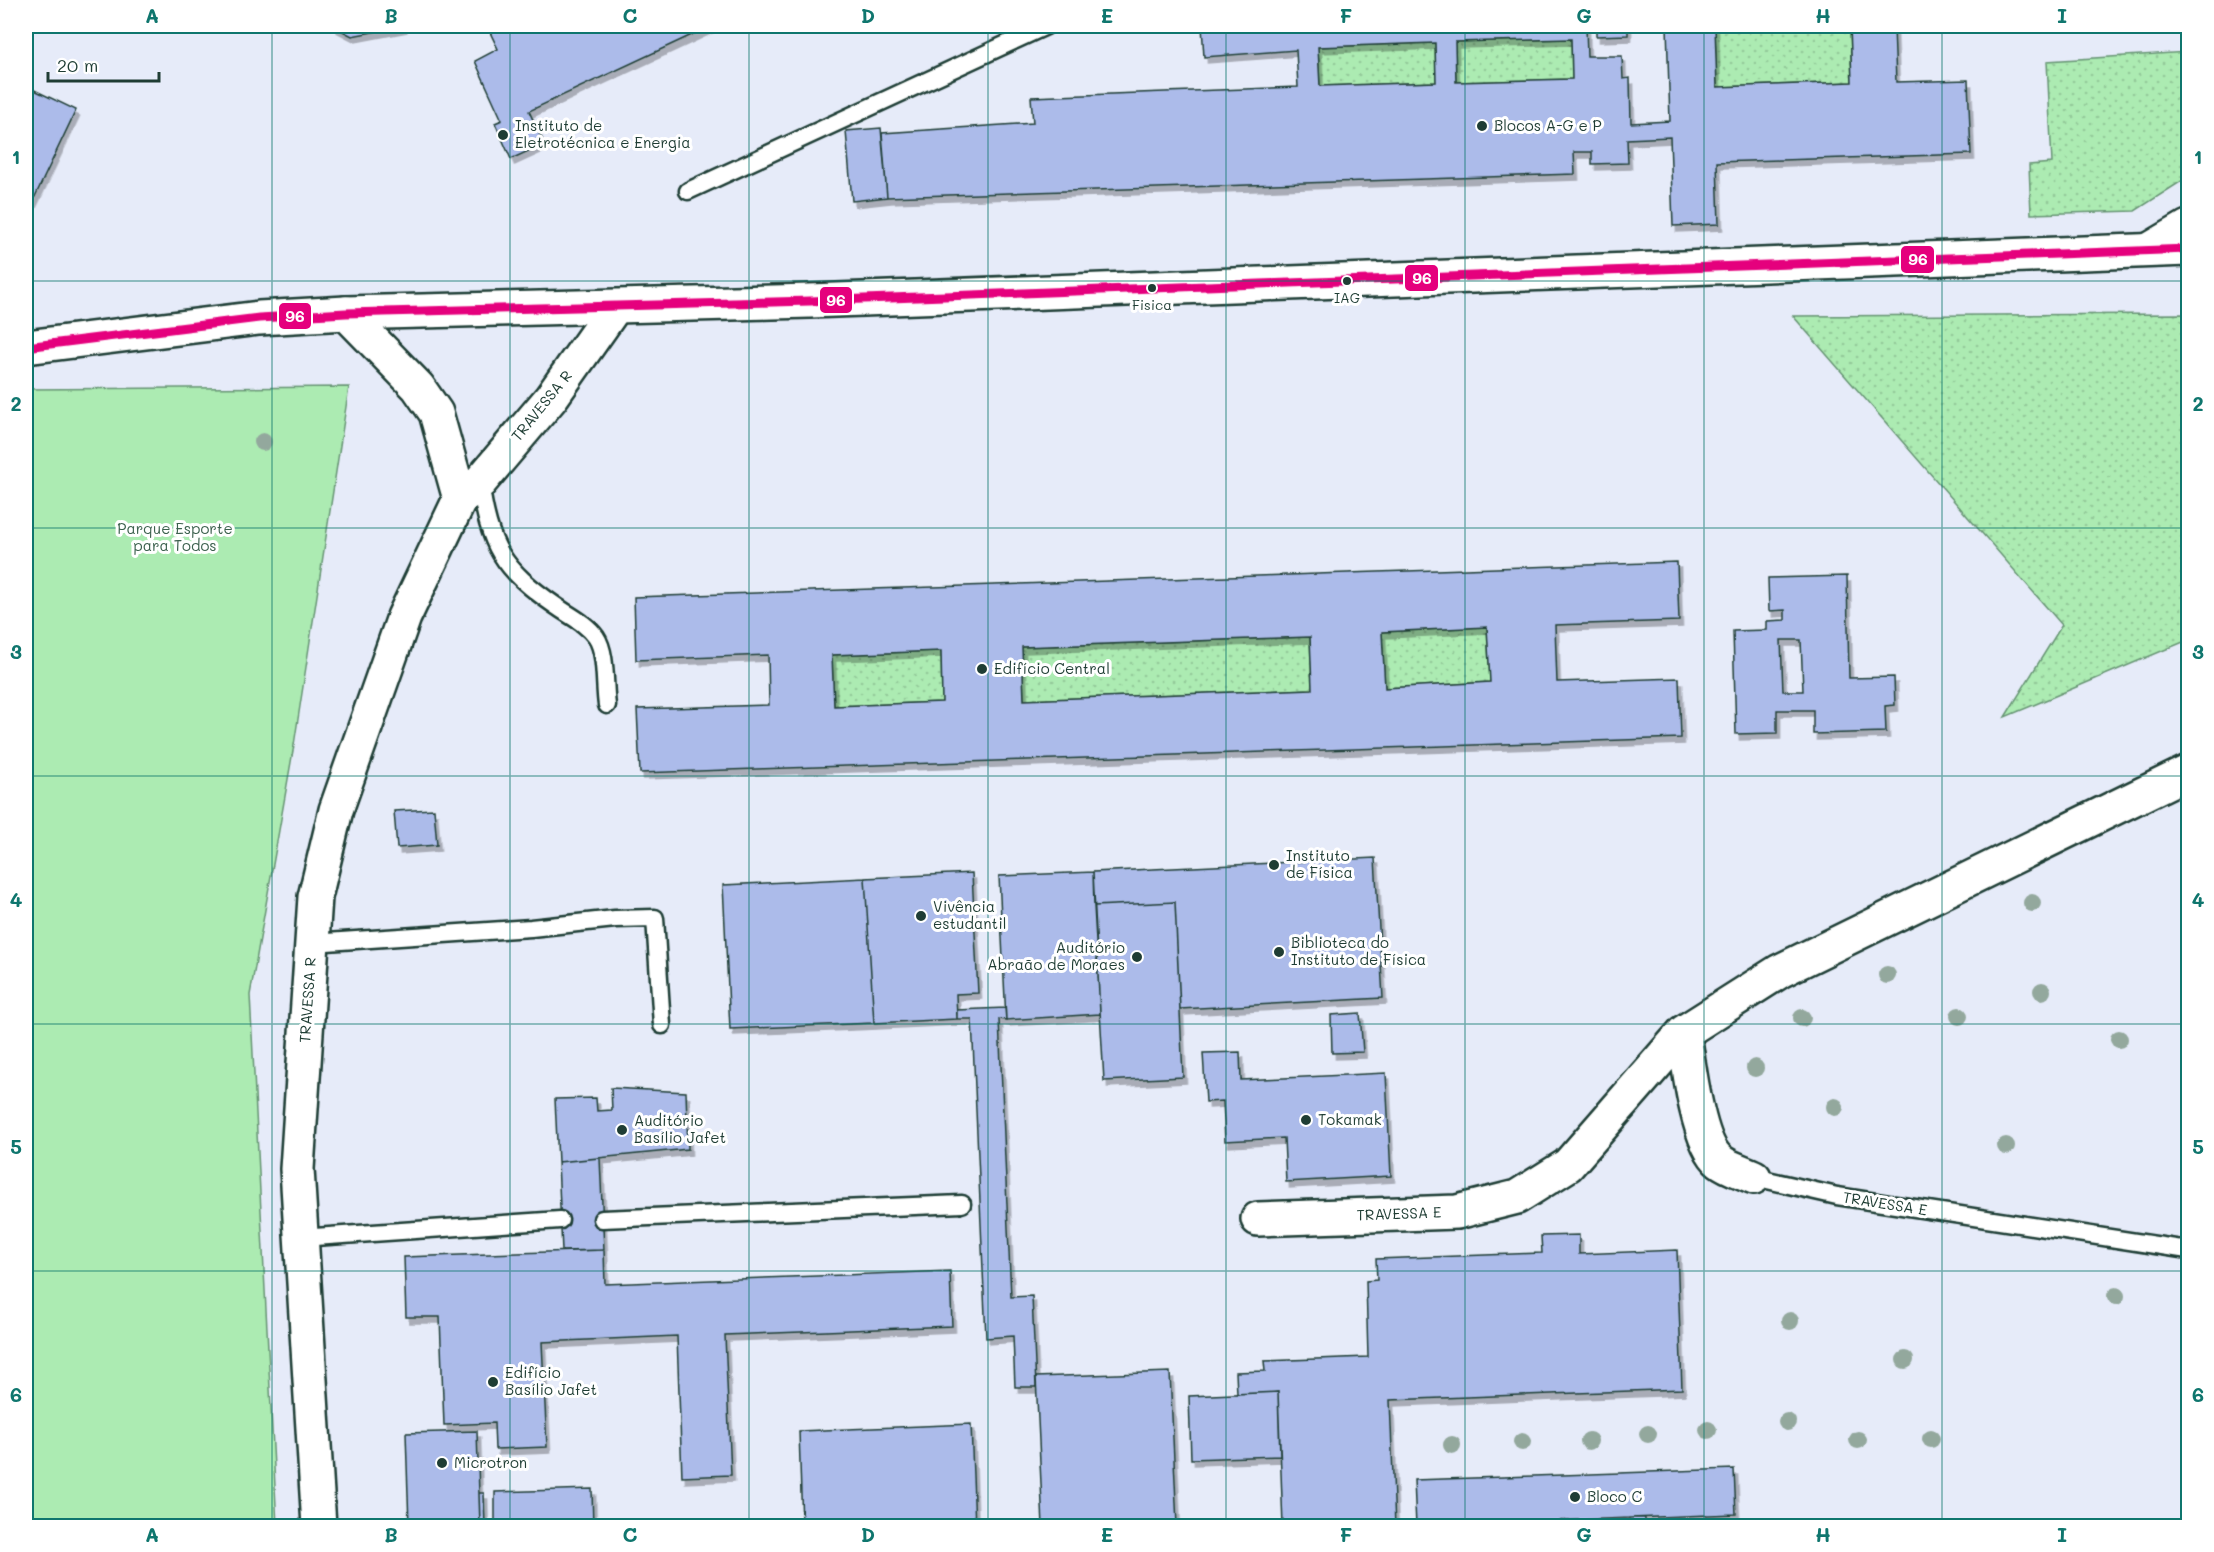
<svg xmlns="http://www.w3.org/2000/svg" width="2214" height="1552" font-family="Mali,sans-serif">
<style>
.built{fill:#e6ebf9}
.grass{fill:url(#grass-dots);stroke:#669473;stroke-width:1.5}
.park{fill:#acebb2;stroke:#669473;stroke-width:1.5}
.building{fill:#acbbea;stroke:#1f3d34;stroke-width:1.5;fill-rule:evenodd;filter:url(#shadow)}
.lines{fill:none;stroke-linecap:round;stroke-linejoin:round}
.lane-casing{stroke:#1f3d34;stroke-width:21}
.street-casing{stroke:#1f3d34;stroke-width:38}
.secondary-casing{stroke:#1f3d34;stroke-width:38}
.lane{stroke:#fff;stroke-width:16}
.street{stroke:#fff;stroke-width:33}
.secondary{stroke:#fff;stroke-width:33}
.bus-1-casing{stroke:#fff;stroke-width:14}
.bus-1{stroke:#e5007d;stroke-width:9}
.tree{fill:#93a89d}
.grid{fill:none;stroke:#0f766e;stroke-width:1.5;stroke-opacity:0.55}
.poi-dot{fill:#1f3d34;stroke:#fff;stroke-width:2}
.labels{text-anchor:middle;stroke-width:6;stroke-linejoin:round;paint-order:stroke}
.bus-label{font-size:14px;fill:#1f3d34;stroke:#fff}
.poi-label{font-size:15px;fill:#1f3d34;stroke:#fff;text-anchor:start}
.street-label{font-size:15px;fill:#1f3d34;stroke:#fff}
.park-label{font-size:15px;fill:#3b604d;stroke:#fff}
.line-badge{stroke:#fff;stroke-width:2}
.badge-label{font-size:16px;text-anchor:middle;font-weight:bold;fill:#fff}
.neatline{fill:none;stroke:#0f766e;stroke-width:2}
.grid-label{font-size:20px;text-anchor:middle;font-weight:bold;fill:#0f766e}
</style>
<defs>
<pattern id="grass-dots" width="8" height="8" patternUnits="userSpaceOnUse" patternTransform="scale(1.5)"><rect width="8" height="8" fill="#acebb2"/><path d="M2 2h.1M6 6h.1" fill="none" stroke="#94ca9a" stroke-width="1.8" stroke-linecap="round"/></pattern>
<filter id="shadow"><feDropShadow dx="3.5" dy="6" stdDeviation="0" flood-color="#0004"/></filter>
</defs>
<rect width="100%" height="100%" fill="#fff"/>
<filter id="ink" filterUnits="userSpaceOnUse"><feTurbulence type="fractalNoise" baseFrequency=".0167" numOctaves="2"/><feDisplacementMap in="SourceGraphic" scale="12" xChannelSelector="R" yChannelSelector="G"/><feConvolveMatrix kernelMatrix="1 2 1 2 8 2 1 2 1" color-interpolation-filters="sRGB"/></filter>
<g filter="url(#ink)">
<path class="built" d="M 26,26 L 2188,26 L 2188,1526 L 26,1526 Z"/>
<path class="grass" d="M 1715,26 L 1850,26 L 1852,82 L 1717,87 Z
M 1571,39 L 1572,79 L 1456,82 L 1455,42 Z
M 1435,43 L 1436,82 L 1320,86 L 1318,47 Z
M 2188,52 L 2188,177 L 2135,211 L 2031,214 L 2029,165 L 2052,163 L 2047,61 Z
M 2188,314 L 2188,640 L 2005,717 L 2062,625 L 1793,316 Z
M 1487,627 L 1490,682 L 1385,688 L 1382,632 Z
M 1310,637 L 1312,689 L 1024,700 L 1022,647 Z
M 941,651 L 942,702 L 834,706 L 832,655 Z"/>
<path class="park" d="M 349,387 L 294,745 L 250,995 L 277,1526 L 26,1526 L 26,389 Z"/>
<path class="building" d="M 333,26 L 404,26 L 352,36 Z
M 487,26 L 711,26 L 529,111 L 544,144 L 511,159 L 495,123 L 502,120 L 475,61 L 498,49 Z
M 1202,26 L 1586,26 L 1587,56 L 1622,56 L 1623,79 L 1630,78 L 1631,123 L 1670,121 L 1667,26 L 1715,26 L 1717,87 L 1852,82 L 1850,26 L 1894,26 L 1896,82 L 1968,80 L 1971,154 L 1717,162 L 1719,224 L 1673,226 L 1670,137 L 1627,139 L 1628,163 L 1592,164 L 1592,152 L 1574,152 L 1575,174 L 887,197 L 882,133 L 1033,123 L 1031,97 L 1298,87 L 1296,50 L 1204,57 ZM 1571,39 L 1572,79 L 1456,82 L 1455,42 ZM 1435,43 L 1436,82 L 1320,86 L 1318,47 Z
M 1596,26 L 1628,26 L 1628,35 L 1596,36 Z
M 26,86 L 76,110 L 31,205 L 26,202 Z
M 881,128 L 887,197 L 852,201 L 846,131 Z
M 1677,562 L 1679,621 L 1555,625 L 1557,682 L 1679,678 L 1681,738 L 640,773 L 637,709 L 769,705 L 768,655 L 636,660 L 634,597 ZM 1487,627 L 1490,682 L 1385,688 L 1382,632 ZM 1310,637 L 1312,689 L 1024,700 L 1022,647 ZM 941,651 L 942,702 L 834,706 L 832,655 Z
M 1847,576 L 1849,678 L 1894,677 L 1895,705 L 1885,706 L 1886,732 L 1813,734 L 1813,710 L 1777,710 L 1777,733 L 1736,734 L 1733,631 L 1767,630 L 1767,621 L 1785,620 L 1785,610 L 1769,611 L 1768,578 ZM 1781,640 L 1801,640 L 1803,691 L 1783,691 Z
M 434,809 L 437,845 L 397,848 L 394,811 Z
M 1375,858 L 1383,998 L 1180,1009 L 1175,902 L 1094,906 L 1093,872 Z
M 1093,872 L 1100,1014 L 1006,1020 L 999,876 Z
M 972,873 L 978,993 L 956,994 L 957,1019 L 874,1023 L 865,878 Z
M 865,878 L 874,1023 L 730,1029 L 723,885 Z
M 1175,902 L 1183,1077 L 1104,1081 L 1094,906 Z
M 1005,1008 L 1006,1020 L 999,1019 L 1011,1297 L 1032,1296 L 1036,1387 L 1015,1387 L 1013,1336 L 986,1338 L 972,1019 L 957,1019 L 957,1010 Z
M 1360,1013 L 1363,1052 L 1332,1053 L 1331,1015 Z
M 1240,1052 L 1241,1080 L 1386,1073 L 1391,1176 L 1286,1182 L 1284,1138 L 1225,1141 L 1223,1101 L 1206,1102 L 1203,1053 Z
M 611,1088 L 686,1092 L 688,1149 L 558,1162 L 555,1099 L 596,1098 L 597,1111 L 612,1110 Z
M 600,1158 L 604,1250 L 562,1251 L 558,1162 Z
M 1579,1235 L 1579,1254 L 1677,1250 L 1682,1389 L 1390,1400 L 1395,1526 L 1283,1526 L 1278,1392 L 1237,1394 L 1236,1372 L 1265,1371 L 1264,1361 L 1368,1357 L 1366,1281 L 1377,1280 L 1376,1259 L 1542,1253 L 1541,1236 Z
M 604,1250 L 605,1284 L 950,1271 L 952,1326 L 725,1335 L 731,1475 L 682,1477 L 677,1336 L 542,1342 L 547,1447 L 495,1449 L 494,1423 L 444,1425 L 440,1317 L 406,1317 L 404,1257 Z
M 1170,1372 L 1177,1525 L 1043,1526 L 1036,1377 Z
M 1278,1392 L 1280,1456 L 1191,1459 L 1189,1396 Z
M 971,1424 L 975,1526 L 802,1526 L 799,1431 Z
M 477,1431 L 480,1526 L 409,1526 L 406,1433 Z
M 1734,1469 L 1736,1514 L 1416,1526 L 1414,1480 Z
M 592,1489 L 593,1526 L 480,1526 L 479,1493 L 484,1493 L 485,1526 L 495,1526 L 495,1492 Z
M 1629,1518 L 1645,1518 L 1645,1526 L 1630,1526 Z
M 1936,1524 L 1936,1526 L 1853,1526 Z"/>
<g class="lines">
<g class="lane-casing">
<path id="lane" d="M 688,191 L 1046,26
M 480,482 C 489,546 502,569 556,606 C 570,616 586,623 596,637 C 607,653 604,686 607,705
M 312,943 L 531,928 L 615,919 L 655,918 L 662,1025
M 1754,1177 L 1837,1196 L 2188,1250
M 602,1219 L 962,1204
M 300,1238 L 560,1220"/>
</g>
<g class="street-casing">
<path id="street" d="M 2149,250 L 2188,227
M 346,313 L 418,387 L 436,413 L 460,499
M 1684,1032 C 1688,1061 1697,1143 1720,1161 C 1729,1168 1744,1172 1754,1177
M 1258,1219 L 1457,1212 L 1517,1197 L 1568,1165 L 1684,1032 L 1780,971 L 2188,772
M 319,1526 L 297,1169 L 315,897 L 336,810 L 404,617 L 460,499 L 480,482 L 551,398 L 615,307"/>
</g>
<g class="secondary-casing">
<path id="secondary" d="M 26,347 L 259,318 L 346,313 L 810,301 L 2188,249"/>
</g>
<use href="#lane" class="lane"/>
<use href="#street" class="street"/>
<use href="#secondary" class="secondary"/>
<g class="bus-1-casing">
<path id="bus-1" d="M 26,347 L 259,318 L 346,313 L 810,301 L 2188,249"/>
</g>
<use href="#bus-1" class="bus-1"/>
</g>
<g class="tree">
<circle cx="263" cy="442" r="9"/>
<circle cx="2032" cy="903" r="9"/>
<circle cx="1887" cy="975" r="9"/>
<circle cx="2042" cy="991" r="9"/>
<circle cx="1959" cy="1016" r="9"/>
<circle cx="1802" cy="1018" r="9"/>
<circle cx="2119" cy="1039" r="9"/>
<circle cx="1755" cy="1068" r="9"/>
<circle cx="1835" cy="1107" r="9"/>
<circle cx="2006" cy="1146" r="9"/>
<circle cx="2116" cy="1296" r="9"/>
<circle cx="1790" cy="1321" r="9"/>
<circle cx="1905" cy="1360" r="9"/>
<circle cx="1787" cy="1422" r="9"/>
<circle cx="1708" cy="1430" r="9"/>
<circle cx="1648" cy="1434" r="9"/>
<circle cx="1931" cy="1439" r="9"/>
<circle cx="1858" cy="1440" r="9"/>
<circle cx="1589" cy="1441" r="9"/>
<circle cx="1522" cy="1442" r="9"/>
<circle cx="1452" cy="1445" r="9"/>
</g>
</g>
<path class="grid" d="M 272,26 L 272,1526M 510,26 L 510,1526M 749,26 L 749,1526M 988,26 L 988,1526M 1226,26 L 1226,1526M 1465,26 L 1465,1526M 1704,26 L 1704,1526M 1942,26 L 1942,1526M 26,281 L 2188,281M 26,528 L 2188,528M 26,776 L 2188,776M 26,1024 L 2188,1024M 26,1271 L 2188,1271"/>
<g class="poi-dot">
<circle cx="1482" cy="126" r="6"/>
<circle cx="503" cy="135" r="6"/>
<circle cx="1347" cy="281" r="5"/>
<circle cx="1152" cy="288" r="5"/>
<circle cx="982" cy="669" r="6"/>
<circle cx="1274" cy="865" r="6"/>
<circle cx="921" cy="916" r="6"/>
<circle cx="1279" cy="952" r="6"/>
<circle cx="1137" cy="957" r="6"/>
<circle cx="1306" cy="1120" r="6"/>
<circle cx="622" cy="1130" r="6"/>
<circle cx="493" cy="1382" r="6"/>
<circle cx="442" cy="1463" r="6"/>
<circle cx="1575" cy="1497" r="6"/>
</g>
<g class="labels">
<g class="bus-label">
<text x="1347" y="303">IAG</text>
<text x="1152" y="310">Fisica</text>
</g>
<g class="poi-label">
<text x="515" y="131">Instituto de<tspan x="515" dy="17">Eletrotécnica e Energia</tspan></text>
<text x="1494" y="131">Blocos A-G e P</text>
<text x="994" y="674">Edifício Central</text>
<text x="1286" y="861">Instituto<tspan x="1286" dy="17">de Física</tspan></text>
<text x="933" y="912">Vivência<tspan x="933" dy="17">estudantil</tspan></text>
<text x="1291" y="948">Biblioteca do<tspan x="1291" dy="17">Instituto de Física</tspan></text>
<text x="1125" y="953" text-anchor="end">Auditório<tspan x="1125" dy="17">Abraão de Moraes</tspan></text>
<text x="1318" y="1125">Tokamak</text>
<text x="634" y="1126">Auditório<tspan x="634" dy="17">Basílio Jafet</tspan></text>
<text x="505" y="1378">Edifício<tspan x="505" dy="17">Basílio Jafet</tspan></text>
<text x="454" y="1468">Microtron</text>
<text x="1587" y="1502">Bloco C</text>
</g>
<g class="street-label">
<text transform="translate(542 406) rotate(-51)" y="5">TRAVESSA R</text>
<text transform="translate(308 1000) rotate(-86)" y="5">TRAVESSA R</text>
<text transform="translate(1885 1204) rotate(9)" y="5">TRAVESSA E</text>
<text transform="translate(1399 1214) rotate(-2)" y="5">TRAVESSA E</text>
</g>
<g class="park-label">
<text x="175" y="534">Parque Esporte<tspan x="175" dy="17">para Todos</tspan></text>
</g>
</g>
<g class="line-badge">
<rect x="1900" y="245" width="35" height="29" rx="6" fill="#e5007d"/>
<rect x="1404" y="264" width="35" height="28" rx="6" fill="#e5007d"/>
<rect x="819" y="286" width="34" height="28" rx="6" fill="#e5007d"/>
<rect x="278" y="302" width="34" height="28" rx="6" fill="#e5007d"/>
</g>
<g class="badge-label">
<text x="1918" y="265">96</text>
<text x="1422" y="284">96</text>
<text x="836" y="306">96</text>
<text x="295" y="322">96</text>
</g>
<rect width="2214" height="1552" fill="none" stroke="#fff" stroke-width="66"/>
<path d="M48 72v9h111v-9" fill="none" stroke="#1f3d34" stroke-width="3"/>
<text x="57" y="72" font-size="18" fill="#1f3d34" stroke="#ffffff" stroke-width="4.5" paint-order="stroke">20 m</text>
<rect x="33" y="33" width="2148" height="1486" class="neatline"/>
<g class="grid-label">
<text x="152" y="23">A</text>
<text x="391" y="23">B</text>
<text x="630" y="23">C</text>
<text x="868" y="23">D</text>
<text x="1107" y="23">E</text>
<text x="1346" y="23">F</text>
<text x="1584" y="23">G</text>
<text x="1823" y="23">H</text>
<text x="2062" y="23">I</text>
<text x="16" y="164">1</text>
<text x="2198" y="164">1</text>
<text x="16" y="411">2</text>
<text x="2198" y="411">2</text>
<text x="16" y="659">3</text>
<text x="2198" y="659">3</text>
<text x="16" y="907">4</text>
<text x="2198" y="907">4</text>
<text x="16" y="1154">5</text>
<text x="2198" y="1154">5</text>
<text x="16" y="1402">6</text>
<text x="2198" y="1402">6</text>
<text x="152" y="1542">A</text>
<text x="391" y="1542">B</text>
<text x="630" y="1542">C</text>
<text x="868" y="1542">D</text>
<text x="1107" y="1542">E</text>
<text x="1346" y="1542">F</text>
<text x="1584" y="1542">G</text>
<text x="1823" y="1542">H</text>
<text x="2062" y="1542">I</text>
</g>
</svg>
